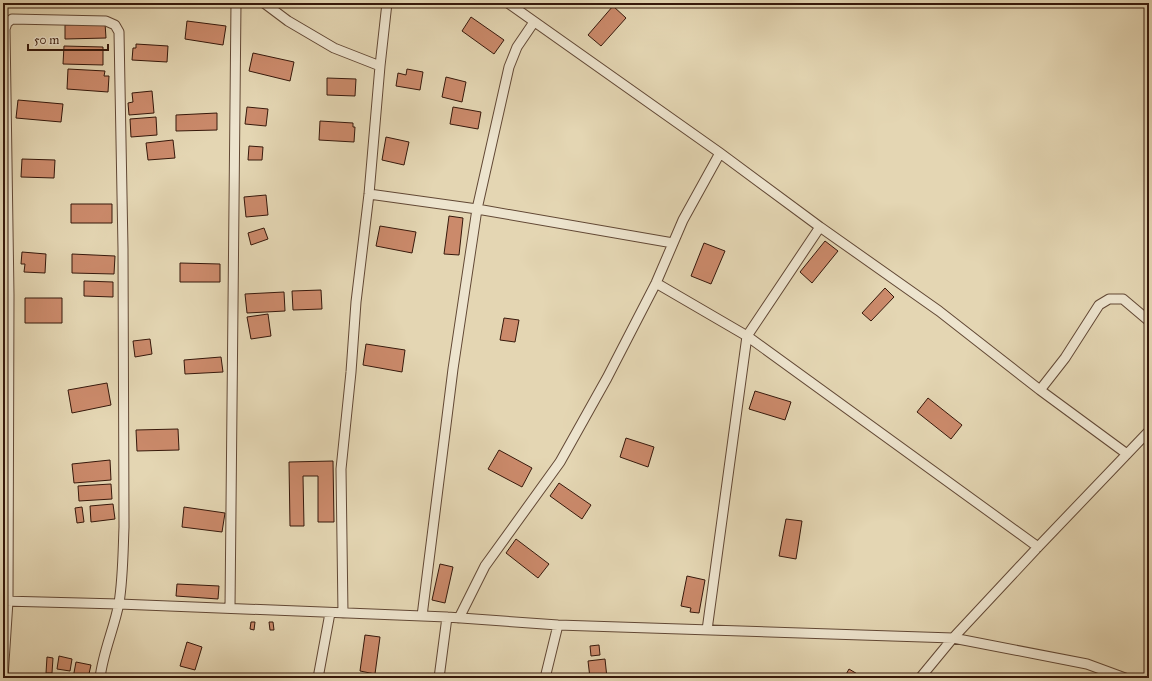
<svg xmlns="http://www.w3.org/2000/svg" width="1152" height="681" font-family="'IM FELL Great Primer',serif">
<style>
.building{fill:#cb8a6b;stroke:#36180b}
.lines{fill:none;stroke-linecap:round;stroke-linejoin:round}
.minor-casing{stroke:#624835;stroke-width:11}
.minor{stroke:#ede4ce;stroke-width:9}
</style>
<rect width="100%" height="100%" fill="#e4d6b3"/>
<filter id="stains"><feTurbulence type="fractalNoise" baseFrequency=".005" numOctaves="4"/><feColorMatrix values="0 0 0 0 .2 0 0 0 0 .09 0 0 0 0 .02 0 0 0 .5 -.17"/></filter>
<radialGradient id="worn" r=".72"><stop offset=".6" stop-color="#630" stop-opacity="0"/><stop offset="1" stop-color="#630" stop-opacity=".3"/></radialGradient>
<path class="building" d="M 613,6 L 626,18 L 601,46 L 588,35 Z
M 471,17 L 504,40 L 494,54 L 462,31 Z
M 187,21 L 226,26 L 223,45 L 185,39 Z
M 105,23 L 106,38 L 65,39 L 65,25 Z
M 136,44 L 168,46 L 167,62 L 132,60 L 133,48 L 136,48 Z
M 64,46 L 103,47 L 103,65 L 63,64 Z
M 253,53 L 294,62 L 290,81 L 249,71 Z
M 68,69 L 105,71 L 104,76 L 109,76 L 108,92 L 67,89 Z
M 407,69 L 423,72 L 420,90 L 396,86 L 398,73 L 406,75 Z
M 446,77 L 466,82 L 462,102 L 442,97 Z
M 327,78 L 356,79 L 355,96 L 327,95 Z
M 152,91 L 154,113 L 129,115 L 128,103 L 133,102 L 132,93 Z
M 18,100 L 63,104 L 61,122 L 16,118 Z
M 247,107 L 268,109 L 266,126 L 245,124 Z
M 453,107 L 481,112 L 478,129 L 450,124 Z
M 217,113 L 217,130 L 176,131 L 176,115 Z
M 156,117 L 157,135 L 131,137 L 130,119 Z
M 320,121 L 353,123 L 353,127 L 355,127 L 354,142 L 319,140 Z
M 386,137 L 409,142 L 404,165 L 382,160 Z
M 173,140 L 175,158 L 148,160 L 146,143 Z
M 249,146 L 263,147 L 262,160 L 248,160 Z
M 22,159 L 55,160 L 54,178 L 21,177 Z
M 266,195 L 268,215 L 246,217 L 244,197 Z
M 71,204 L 112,204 L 112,223 L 71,223 Z
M 449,216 L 463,218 L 459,255 L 444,254 Z
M 380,226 L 416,232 L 412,253 L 376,246 Z
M 264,228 L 268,239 L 251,245 L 248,233 Z
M 825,241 L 838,251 L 812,283 L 800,272 Z
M 704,243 L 725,251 L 711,284 L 691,276 Z
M 22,252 L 46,254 L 45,273 L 24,272 L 25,264 L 21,264 Z
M 72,254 L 115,256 L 114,274 L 72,273 Z
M 180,263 L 220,264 L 220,282 L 180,282 Z
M 84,281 L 113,282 L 113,297 L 84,296 Z
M 885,288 L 894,297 L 871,321 L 862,313 Z
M 321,290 L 322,309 L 293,310 L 292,291 Z
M 284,292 L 285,311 L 247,313 L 245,294 Z
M 25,298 L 62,298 L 62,323 L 25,323 Z
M 268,314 L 271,336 L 251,339 L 247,317 Z
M 504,318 L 519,320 L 515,342 L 500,340 Z
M 150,339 L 152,354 L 135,357 L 133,341 Z
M 366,344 L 405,350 L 402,372 L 363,365 Z
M 221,357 L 223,372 L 185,374 L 184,360 Z
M 107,383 L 111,405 L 72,413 L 68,390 Z
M 755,391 L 791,402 L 785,420 L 749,409 Z
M 928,398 L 962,425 L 951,439 L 917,412 Z
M 178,429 L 179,450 L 137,451 L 136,430 Z
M 626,438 L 654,447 L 648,467 L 620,457 Z
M 499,450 L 532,468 L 522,487 L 488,469 Z
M 110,460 L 111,480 L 74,483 L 72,464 Z
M 333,461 L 334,522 L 318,522 L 318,476 L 303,476 L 304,526 L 290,526 L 289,462 Z
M 559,483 L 591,505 L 582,519 L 550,496 Z
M 111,484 L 112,499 L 79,501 L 78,486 Z
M 113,504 L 115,519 L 91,522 L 90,506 Z
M 82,507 L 84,522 L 77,523 L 75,508 Z
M 184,507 L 225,513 L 222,532 L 182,527 Z
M 786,519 L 802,521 L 796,559 L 779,556 Z
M 516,539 L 549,564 L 538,578 L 506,553 Z
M 440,564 L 453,567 L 445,603 L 432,600 Z
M 687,576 L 705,580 L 699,613 L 690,612 L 691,608 L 681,606 Z
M 177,584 L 219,586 L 218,599 L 176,596 Z
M 251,622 L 255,622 L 254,630 L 250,629 Z
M 269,622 L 273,622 L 274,630 L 270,630 Z
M 365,635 L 380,637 L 375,674 L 360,671 Z
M 187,642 L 202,647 L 195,670 L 180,666 Z
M 599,645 L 600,655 L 591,656 L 590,646 Z
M 59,656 L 72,659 L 70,671 L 57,669 Z
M 47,657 L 53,658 L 52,673 L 46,673 Z
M 605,659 L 607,678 L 590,678 L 588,661 Z
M 76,662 L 91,665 L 88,678 L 73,678 Z
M 849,669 L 864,678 L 844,678 Z"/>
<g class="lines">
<g class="minor-casing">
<path id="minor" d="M 264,3 L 288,21 L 334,48 L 380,66
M 508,3 L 720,153 L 820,227 L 939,311 L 1040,390 L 1127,454
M 369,194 L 477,209 L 673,243
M 656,283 L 747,336 L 1038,547
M 1040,390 L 1065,358 L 1099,305 L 1109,299 L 1123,299 L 1149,321
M 3,601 L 119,604 L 447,617 L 558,625 L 953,638 L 1038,547 L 1149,431
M 230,608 L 236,3
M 343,613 L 341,469 L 351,372 L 356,302 L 369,194 L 380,66 L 387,3
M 422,616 L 453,369 L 477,209 L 509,67 L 517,47 L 534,22
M 459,618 L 485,566 L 560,462 L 607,378 L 656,283 L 683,220 L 720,153
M 707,630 L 747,336 L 820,227
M 3,678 L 8,601 L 9,295 L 5,29 L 7,23 L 12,19 L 106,21 L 115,25 L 119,32 L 123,249 L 124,527 C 123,552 123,578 119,603 C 114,629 103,652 100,678
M 318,678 L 330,613
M 439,678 L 447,617
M 545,678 L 558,625
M 920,678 L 953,638 L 1087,664 L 1125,678"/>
</g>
<use href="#minor" class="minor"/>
</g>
<rect width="1152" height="681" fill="none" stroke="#e4d6b3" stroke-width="16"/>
<rect x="4" y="4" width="1144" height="673" fill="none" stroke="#36180b" stroke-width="2"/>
<rect x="8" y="8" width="1136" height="665" fill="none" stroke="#36180b"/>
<path d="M28 44v6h80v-6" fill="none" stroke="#36180b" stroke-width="2"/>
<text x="34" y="44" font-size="12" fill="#36180b" stroke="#ede4ce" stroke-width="3" paint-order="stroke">50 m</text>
<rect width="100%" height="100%" filter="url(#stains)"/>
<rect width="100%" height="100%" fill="url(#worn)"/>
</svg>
